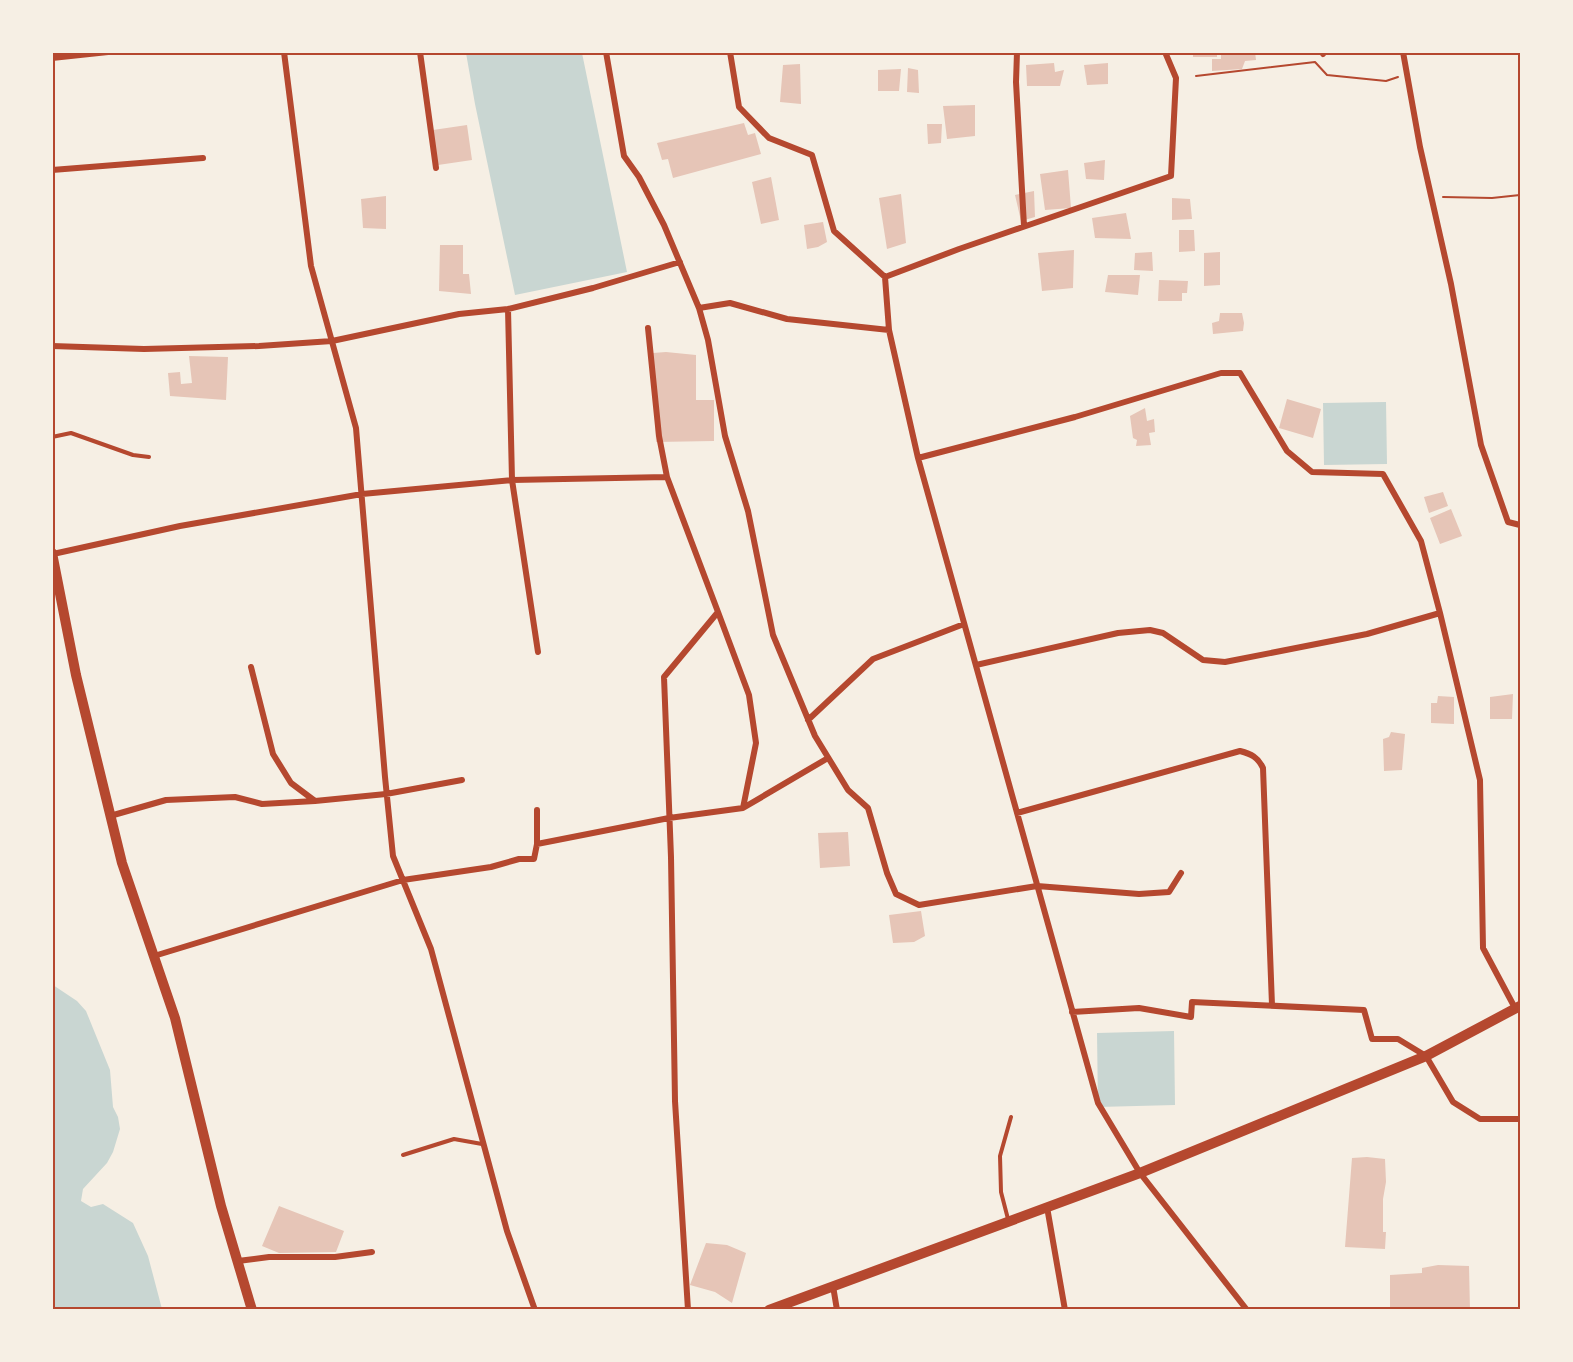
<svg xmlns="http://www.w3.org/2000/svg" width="1573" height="1362" font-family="'Nunito Sans',sans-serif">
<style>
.water{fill:#c9d6d2}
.building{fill:#e6c5b7}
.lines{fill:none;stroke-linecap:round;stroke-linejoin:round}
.path{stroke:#b5482f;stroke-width:2}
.service{stroke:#b5482f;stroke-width:4}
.minor{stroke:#b5482f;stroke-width:6}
.secondary{stroke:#b5482f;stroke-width:10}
.neatline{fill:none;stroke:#b5482f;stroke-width:2}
</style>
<rect width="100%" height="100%" fill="#f6efe4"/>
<path class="water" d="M 466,53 L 582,53 L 627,272 L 515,295 L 475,104 Z
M 1386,402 L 1387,464 L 1324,465 L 1323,403 Z
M 53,985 L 77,1001 L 86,1011 L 110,1070 L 113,1107 L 118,1117 L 120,1129 L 113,1152 L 107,1163 L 83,1189 L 81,1201 L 91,1207 L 103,1204 L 133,1223 L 148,1256 L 162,1309 L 53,1309 Z
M 1174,1031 L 1175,1105 L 1098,1107 L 1097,1033 Z"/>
<path class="building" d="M 1193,52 L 1217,52 L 1217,57 L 1193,57 Z
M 1221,52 L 1255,52 L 1256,60 L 1245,61 L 1242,69 L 1212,71 L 1212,59 L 1221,59 Z
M 1054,63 L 1055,72 L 1064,70 L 1060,86 L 1027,86 L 1026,65 Z
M 1108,63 L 1108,84 L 1087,85 L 1084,65 Z
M 800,64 L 801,104 L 780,102 L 783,65 Z
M 908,68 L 918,70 L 919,93 L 907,92 Z
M 901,69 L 899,91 L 878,91 L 878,70 Z
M 975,105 L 975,136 L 947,139 L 943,106 Z
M 744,123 L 748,135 L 755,133 L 761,154 L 673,178 L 668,159 L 662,160 L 657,143 Z
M 927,124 L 942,124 L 941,143 L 928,144 Z
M 467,125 L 472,160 L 438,165 L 433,130 Z
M 1105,160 L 1104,180 L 1086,179 L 1084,163 Z
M 1068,170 L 1071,208 L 1045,210 L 1040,174 Z
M 771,177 L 779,220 L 761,224 L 752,182 Z
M 1034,191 L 1035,217 L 1021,221 L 1015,195 Z
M 901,194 L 906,243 L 887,249 L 879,198 Z
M 386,196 L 386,229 L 363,228 L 361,199 Z
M 1172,198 L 1190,199 L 1192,219 L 1172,220 Z
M 1126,213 L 1131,239 L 1095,238 L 1092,218 Z
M 823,222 L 827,242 L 818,247 L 807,249 L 804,225 Z
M 1179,230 L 1194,230 L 1195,251 L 1179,252 Z
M 440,245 L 463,245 L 463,274 L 469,274 L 471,294 L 439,291 Z
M 1074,250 L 1073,288 L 1042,291 L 1038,253 Z
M 1152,252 L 1153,271 L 1134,270 L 1135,253 Z
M 1220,252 L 1220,285 L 1204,286 L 1204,253 Z
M 1108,275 L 1140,275 L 1138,295 L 1105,292 Z
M 1159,280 L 1188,281 L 1187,293 L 1182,293 L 1182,301 L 1158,301 Z
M 1220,313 L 1242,313 L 1244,323 L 1243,331 L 1213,334 L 1212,323 L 1219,321 Z
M 666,352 L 696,355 L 696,400 L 714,400 L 714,441 L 656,442 L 653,353 Z
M 189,356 L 228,357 L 226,400 L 170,396 L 168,373 L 180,372 L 181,384 L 192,383 Z
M 1287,399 L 1321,409 L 1313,438 L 1279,428 Z
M 1145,408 L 1147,421 L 1154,419 L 1155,432 L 1149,433 L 1151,445 L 1136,446 L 1137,440 L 1133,438 L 1130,416 Z
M 1443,492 L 1448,506 L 1429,513 L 1424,497 Z
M 1451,509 L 1462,536 L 1440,544 L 1430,518 Z
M 1513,694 L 1512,719 L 1490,719 L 1490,697 Z
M 1438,696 L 1454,697 L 1454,724 L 1431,723 L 1431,703 L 1437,703 Z
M 1391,732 L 1405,734 L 1402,770 L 1384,771 L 1383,739 L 1389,737 Z
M 848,832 L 850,866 L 820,868 L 818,833 Z
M 921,911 L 925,936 L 914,942 L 893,943 L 889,915 Z
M 1367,1157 L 1385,1159 L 1386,1182 L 1383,1199 L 1383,1232 L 1386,1232 L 1385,1249 L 1345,1247 L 1352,1158 Z
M 279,1206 L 344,1231 L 336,1252 L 279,1253 L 262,1246 Z
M 706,1243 L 727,1245 L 746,1253 L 732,1303 L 715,1292 L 690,1285 Z
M 1438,1265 L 1469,1266 L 1470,1310 L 1390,1310 L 1390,1275 L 1422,1273 L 1422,1268 Z"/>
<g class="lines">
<path class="path" d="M 1196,76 L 1315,62 L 1327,75 L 1386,81 L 1398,77
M 1443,197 L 1492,198 L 1520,195"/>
<path class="service" d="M 52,437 L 71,433 L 133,455 L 149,457
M 403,1155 L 454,1139 L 482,1144
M 1008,1219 L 1001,1192 L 1000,1156 L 1011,1117"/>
<path class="minor" d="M 284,52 L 311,266 L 356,428 L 385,777 L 393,856 L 431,949 L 507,1231 L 535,1310
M 420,52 L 436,168
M 606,52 L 624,156 L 639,177 L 664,225 L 699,308 L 708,340 L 725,436 L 748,511 L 773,635 L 815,736 L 848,790 L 868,808 L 887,873 L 896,894 L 919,905 L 1037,886 L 1139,894 L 1169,892 L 1181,873
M 730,52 L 739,107 L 769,138 L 812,155 L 834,231 L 885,277 L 889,330 L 918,458 L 1098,1103 L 1140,1173 L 1247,1310
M 1017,52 L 1016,82 L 1024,226
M 1322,52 L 1323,54
M 1403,52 L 1420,147 L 1451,284 L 1481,445 L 1508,522 L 1520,525
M 52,58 L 108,52
M 52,170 L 203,158
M 885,277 L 959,249 L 1171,176 L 1176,78 L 1165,52
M 699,308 L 730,303 L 787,319 L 889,330
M 508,309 L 512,480 L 667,477 L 718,612 L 664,677 L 671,857 L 675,1101 L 688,1310
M 648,328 L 659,436 L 667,477
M 52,346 L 144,349 L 259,346 L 332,341 L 459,314 L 508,309 L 593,288 L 680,262
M 918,458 L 1075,417 L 1221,373 L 1240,373 L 1287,451 L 1312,472 L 1383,474 L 1421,541 L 1440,613 L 1480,780 L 1483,948 L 1515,1008
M 53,554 L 180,526 L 362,494 L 512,480 L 538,652
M 718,612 L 749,695 L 756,743 L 743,808
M 976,665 L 1118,633 L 1150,630 L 1163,633 L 1203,660 L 1225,662 L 1367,634 L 1440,613
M 251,667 L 273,754 L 291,783 L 315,801 L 386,794 L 462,780
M 808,720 L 873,659 L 964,624
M 1017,813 L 1240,751 C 1251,754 1258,757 1263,768 L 1272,1005
M 110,816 L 166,800 L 235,797 L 262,804 L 315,801
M 537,844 L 669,818 L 743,808 L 828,758
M 154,956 L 403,880 L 491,867 L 519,859 L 534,859 L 537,844 L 537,810
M 1072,1012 L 1139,1008 L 1191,1017 L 1192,1002 L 1364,1010 L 1372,1039 L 1398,1039 L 1426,1056 L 1453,1102 L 1480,1119 L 1520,1119
M 1047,1207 L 1065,1310
M 238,1261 L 269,1257 L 335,1257 L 372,1252
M 833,1286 L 837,1310"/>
<path class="secondary" d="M 52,553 L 76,675 L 122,863 L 175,1018 L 221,1206 L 252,1310
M 769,1310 L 1140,1173 L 1426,1056 L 1520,1006"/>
</g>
<rect width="1573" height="1362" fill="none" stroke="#f6efe4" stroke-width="108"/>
<rect x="54" y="54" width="1465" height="1254" class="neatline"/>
</svg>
